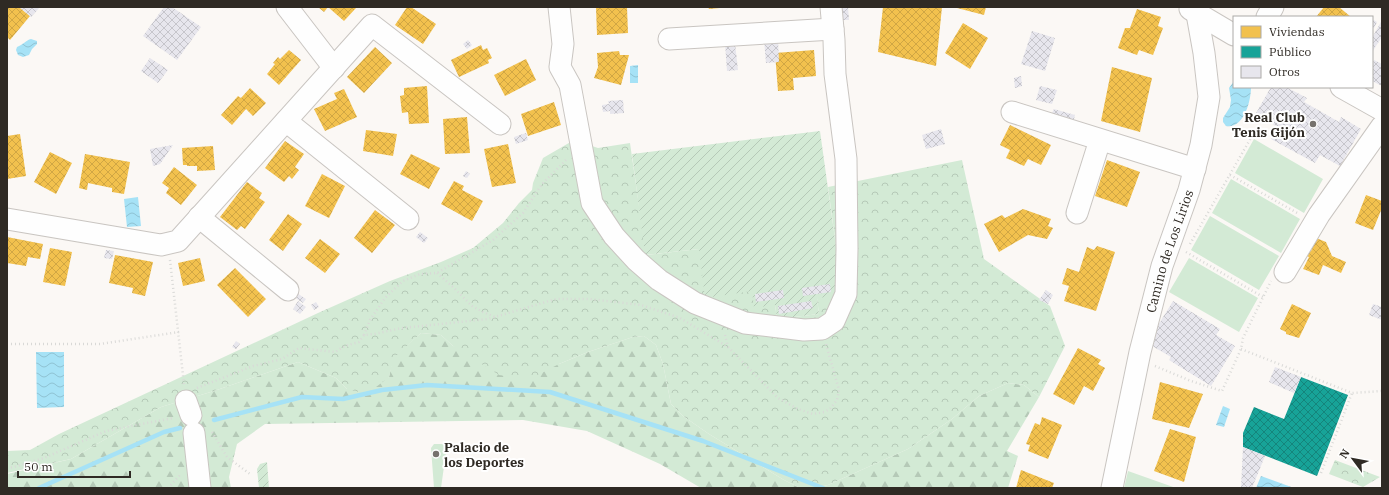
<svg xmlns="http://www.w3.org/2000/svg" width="1389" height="495" font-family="'IBM Plex Serif',serif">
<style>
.grass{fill:#d3ead5}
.forest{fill:url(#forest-firs)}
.park{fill:url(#park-crowns)}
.garden{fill:url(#garden-furrows)}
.water{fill:url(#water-waves)}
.homes{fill:url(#homes-cross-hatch)}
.public{fill:url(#public-cross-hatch)}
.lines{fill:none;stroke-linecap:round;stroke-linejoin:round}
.stream{stroke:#a6e2f6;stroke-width:4.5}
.building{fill:url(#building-cross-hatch)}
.minor-casing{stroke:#c9c5c1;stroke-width:23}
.path{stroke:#d9d9d7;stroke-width:2.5;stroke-dasharray:1 3;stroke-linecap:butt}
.minor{stroke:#fefefe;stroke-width:21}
.poi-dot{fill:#76726d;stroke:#fff;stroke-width:1.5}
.labels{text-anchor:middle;stroke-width:4;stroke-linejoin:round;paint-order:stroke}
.poi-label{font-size:13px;font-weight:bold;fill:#2f2a24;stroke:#fff;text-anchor:end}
.street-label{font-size:13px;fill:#2f2a24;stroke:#fff}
</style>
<defs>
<pattern id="forest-firs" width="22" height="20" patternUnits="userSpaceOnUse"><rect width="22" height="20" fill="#d3ead5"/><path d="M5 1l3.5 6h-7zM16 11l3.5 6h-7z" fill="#b5c9b7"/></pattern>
<pattern id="park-crowns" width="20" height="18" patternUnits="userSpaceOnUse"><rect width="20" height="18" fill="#d3ead5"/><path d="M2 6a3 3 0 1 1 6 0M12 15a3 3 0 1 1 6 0" fill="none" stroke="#b5c9b7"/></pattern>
<pattern id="garden-furrows" width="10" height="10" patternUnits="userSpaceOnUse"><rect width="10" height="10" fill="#d3ead5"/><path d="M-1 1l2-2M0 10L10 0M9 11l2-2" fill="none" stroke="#b5c9b7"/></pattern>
<pattern id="water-waves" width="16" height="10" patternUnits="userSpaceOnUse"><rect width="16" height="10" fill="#a6e2f6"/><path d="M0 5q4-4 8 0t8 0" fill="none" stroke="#8fc2d3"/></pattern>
<pattern id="homes-cross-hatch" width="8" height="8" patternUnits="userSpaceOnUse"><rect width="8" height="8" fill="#f2c14e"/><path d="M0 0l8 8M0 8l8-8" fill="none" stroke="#d0a644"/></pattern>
<pattern id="public-cross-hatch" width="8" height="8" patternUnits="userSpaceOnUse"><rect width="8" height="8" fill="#17a398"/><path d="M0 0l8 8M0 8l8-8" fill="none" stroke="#15857c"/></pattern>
<pattern id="building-cross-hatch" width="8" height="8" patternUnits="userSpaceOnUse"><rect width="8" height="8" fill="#e7e6ed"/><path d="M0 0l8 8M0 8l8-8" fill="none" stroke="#c6c5cb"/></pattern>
</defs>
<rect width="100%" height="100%" fill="#fbf8f5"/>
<path class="grass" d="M 1254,139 L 1323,179 L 1304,213 L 1235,173 Z
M 1231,179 L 1300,219 L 1281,253 L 1212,213 Z
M 1210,216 L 1279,256 L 1259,290 L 1191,250 Z
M 1189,258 L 1258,298 L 1239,332 L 1169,292 Z
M 434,444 L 444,444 L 447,445 L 441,488 L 434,488 L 431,448 Z
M 1128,471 L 1176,488 L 1124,488 Z"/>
<path class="forest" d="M 421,333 L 441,335 L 453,346 L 559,364 L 588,352 L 633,337 L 644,336 L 656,345 L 663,364 L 671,404 L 683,416 L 709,434 L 784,480 L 800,488 L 701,488 L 660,464 L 587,431 L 523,420 L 265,424 L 237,444 L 229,477 L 231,488 L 7,488 L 7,474 L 71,459 L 161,407 L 214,391 L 298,362 L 336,378 L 347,389 L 389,377 L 393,358 Z
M 1008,383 L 1024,385 L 1039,397 L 1007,451 L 1018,456 L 1008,488 L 814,488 L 828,485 L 908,449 L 952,419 L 979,396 Z"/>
<path class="park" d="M 574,140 L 598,148 L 630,143 L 646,255 L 699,249 L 753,291 L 775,305 L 777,319 L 819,314 L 817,298 L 840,275 L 828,187 L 962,160 L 984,259 L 1050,306 L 1065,346 L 1039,397 L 1024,385 L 1008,383 L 979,396 L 952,419 L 908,449 L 828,485 L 814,488 L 800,488 L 784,480 L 709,434 L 683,416 L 671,404 L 663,364 L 656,345 L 644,336 L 633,337 L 588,352 L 559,364 L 530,379 L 499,375 L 453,346 L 441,335 L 421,333 L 394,358 L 389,377 L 367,394 L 347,389 L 336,378 L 298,362 L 214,391 L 161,407 L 71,459 L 7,473 L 7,451 L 30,450 L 59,434 L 318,313 L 390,281 L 441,262 L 473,248 L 503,223 L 519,203 L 532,190 L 533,183 L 543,158 Z
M 1335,460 L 1380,477 L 1363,487 L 1329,474 Z"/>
<path class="garden" d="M 820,131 L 840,275 L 837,296 L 817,298 L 819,314 L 777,319 L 775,305 L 754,308 L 752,291 L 705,298 L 699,249 L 645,255 L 632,154 Z
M 267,462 L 269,488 L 259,488 L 257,469 L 260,464 Z"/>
<path class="water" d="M 31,39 L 37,41 L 37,44 L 32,49 L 29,55 L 23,57 L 18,55 L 16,50 L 17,47 C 23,45 26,40 31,39 Z
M 638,65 L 638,83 L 630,83 L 630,66 Z
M 1234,81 L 1234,87 L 1251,87 C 1251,101 1244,129 1226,126 L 1223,122 L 1223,118 L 1230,107 L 1231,100 L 1229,88 Z
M 138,197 L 141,226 L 127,227 L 124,199 Z
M 36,352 L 64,352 L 64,407 L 37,408 Z
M 1223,406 L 1230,409 L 1224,427 L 1216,425 Z
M 1261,476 L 1294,488 L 1256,488 Z"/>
<path class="homes" d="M 7,7 L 19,7 L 30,16 L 10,40 L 7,37 Z
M 318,7 L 355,7 L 356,8 L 344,21 L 328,7 L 324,12 Z
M 407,7 L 411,7 L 436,24 L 423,44 L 395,25 Z
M 596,7 L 627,7 L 628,33 L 597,35 Z
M 708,7 L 720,7 L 720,8 L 709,9 Z
M 883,7 L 942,7 L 936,66 L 878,52 Z
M 958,7 L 986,7 L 984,15 L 957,8 Z
M 1324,7 L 1339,7 L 1351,17 L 1316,17 Z
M 1137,9 L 1161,17 L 1158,26 L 1163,28 L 1153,55 L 1139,50 L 1137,55 L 1118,48 L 1125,28 L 1130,28 Z
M 963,23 L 988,38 L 970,69 L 945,53 Z
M 481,45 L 483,50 L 487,48 L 492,58 L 488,60 L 489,63 L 459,77 L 451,60 Z
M 375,47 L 392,63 L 364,93 L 347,77 Z
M 289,50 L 301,60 L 279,85 L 267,74 L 275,64 L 273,63 L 278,57 L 280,59 Z
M 814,50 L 816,76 L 793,78 L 794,90 L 778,91 L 775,53 Z
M 619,51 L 620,55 L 629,55 L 621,85 L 594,78 L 598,67 L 597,53 Z
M 526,59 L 536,80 L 505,96 L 494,75 Z
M 1112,67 L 1152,78 L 1140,132 L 1101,121 Z
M 427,86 L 429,123 L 409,124 L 408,112 L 402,113 L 400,96 L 404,95 L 404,88 Z
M 250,88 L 266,103 L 253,116 L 246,109 L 232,125 L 221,115 L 238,96 L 241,98 Z
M 344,89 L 357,117 L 325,131 L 314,109 L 337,99 L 334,93 Z
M 554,102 L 561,125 L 528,136 L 521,114 Z
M 467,117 L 470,153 L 445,154 L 443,119 Z
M 1010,125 L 1051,145 L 1041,165 L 1028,159 L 1024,166 L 1006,158 L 1010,150 L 1000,145 Z
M 366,130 L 397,134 L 393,156 L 363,151 Z
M 20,134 L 26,176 L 7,179 L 7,136 Z
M 285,141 L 304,154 L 295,167 L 299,170 L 292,179 L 289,176 L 284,182 L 265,168 Z
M 508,144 L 516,183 L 492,187 L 484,149 Z
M 213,146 L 215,170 L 197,171 L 197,166 L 187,166 L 187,165 L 183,165 L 182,148 Z
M 50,152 L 72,163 L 56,194 L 34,182 Z
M 85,154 L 130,162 L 124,194 L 112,192 L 112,188 L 88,183 L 87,190 L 79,188 Z
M 411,154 L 440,168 L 429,189 L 400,174 Z
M 1107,160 L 1140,172 L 1127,207 L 1095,196 Z
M 174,167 L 197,185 L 181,205 L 166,193 L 169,188 L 162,183 Z
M 322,174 L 345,186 L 329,218 L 305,206 Z
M 454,181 L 464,186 L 462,190 L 483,201 L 472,221 L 441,204 Z
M 247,182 L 262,193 L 259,198 L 265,202 L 245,229 L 241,226 L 237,230 L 220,217 Z
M 1366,195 L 1382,201 L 1382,208 L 1373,230 L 1355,223 Z
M 1023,209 L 1051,219 L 1048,226 L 1053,228 L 1047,239 L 1028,235 L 999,252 L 984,224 L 1002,215 L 1005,218 Z
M 375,210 L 395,225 L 372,253 L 354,238 Z
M 288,214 L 302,224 L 283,251 L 269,240 Z
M 7,237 L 43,244 L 40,259 L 28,257 L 26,266 L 7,263 Z
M 1316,238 L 1326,242 L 1332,256 L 1346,262 L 1341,273 L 1323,265 L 1319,275 L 1303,269 L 1309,257 L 1304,255 L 1307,249 L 1311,251 Z
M 320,239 L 340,254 L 325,273 L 305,258 Z
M 1097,246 L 1115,252 L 1096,311 L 1064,301 L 1069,286 L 1062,284 L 1067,268 L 1079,272 L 1087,247 L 1094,250 Z
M 50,248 L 72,252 L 65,286 L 43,282 Z
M 115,255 L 153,262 L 145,296 L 132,293 L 133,288 L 109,283 Z
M 200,258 L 205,281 L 183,286 L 178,263 Z
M 235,268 L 266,299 L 248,317 L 217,285 Z
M 1292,304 L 1311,313 L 1299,338 L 1286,334 L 1286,332 L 1280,329 Z
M 1078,348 L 1101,360 L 1098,364 L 1105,368 L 1093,391 L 1084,386 L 1074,405 L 1053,394 Z
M 1160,382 L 1203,394 L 1189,428 L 1152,419 Z
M 1042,417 L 1062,425 L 1048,459 L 1028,451 L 1030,445 L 1026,444 L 1035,423 L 1040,425 Z
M 1170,429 L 1196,437 L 1184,482 L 1154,471 Z
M 1021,470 L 1054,483 L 1052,488 L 1016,488 Z"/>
<path class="public" d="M 1301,377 L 1348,395 L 1317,476 L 1243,447 L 1243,433 L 1254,407 L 1284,419 Z"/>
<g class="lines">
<path class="stream" d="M 214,420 L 302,397 L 343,399 L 382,390 L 427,385 L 550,392 L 703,441 L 823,488
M 39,488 L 164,432 L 180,428"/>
</g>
<path class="building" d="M 19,7 L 40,7 L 31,17 Z
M 164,7 L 172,7 L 201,27 L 177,60 L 143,36 Z
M 837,7 L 848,7 L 849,20 L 839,20 Z
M 1372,19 L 1377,22 L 1374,28 L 1372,27 Z
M 1382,20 L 1382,37 L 1372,52 L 1372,38 Z
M 1032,31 L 1055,38 L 1045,71 L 1021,64 Z
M 778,39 L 779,62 L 766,63 L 764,40 Z
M 468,40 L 472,45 L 467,49 L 463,44 Z
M 725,43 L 735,43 L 738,70 L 727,71 Z
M 150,58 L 168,70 L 158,83 L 141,71 Z
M 1374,60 L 1382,64 L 1382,86 L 1372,81 L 1372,65 Z
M 1021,76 L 1022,86 L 1015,88 L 1014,78 Z
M 1040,86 L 1057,90 L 1052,104 L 1036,100 Z
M 1271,87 L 1286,87 L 1307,98 L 1304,102 L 1339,122 L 1341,117 L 1361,129 L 1340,166 L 1320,155 L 1315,163 L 1271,139 L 1278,127 L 1255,115 Z
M 623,100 L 624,113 L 610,114 L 610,111 L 603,112 L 602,105 L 609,104 L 608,101 Z
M 1054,109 L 1075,115 L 1073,123 L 1050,117 Z
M 941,129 L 945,144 L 926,149 L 922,135 Z
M 526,133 L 528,140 L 516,144 L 514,137 Z
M 173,145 L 160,164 L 153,166 L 150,149 Z
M 466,171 L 470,174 L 467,178 L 463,176 Z
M 420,232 L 428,238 L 424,243 L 416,237 Z
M 106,250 L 114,251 L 112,259 L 104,258 Z
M 830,284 L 831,292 L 803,296 L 802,288 Z
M 783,290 L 784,298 L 756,302 L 755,294 Z
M 1046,290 L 1053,295 L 1048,304 L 1039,300 Z
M 297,293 L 306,299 L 303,303 L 294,297 Z
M 298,301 L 306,307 L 300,314 L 293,309 Z
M 811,301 L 813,308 L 779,314 L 778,306 Z
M 1173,301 L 1220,329 L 1216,335 L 1235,346 L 1211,386 L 1169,360 L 1171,357 L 1147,343 Z
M 316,302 L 319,307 L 314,310 L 311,305 Z
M 1373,304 L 1382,307 L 1382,320 L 1369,315 Z
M 236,341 L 240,344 L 236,349 L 232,347 Z
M 1275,367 L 1301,377 L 1294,393 L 1269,382 Z
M 1243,447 L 1265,456 L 1252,488 L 1241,488 Z"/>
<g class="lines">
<g class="minor-casing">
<g id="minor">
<path d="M 287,7 L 334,68"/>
<path d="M 559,7 L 563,44 L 560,67 L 570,85 L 592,203 L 614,236 L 636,260 L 659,280 L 695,303 L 745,323 L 804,330 L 822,329 L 834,321 L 846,294 L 847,249 L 846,159 L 835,74 L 834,40 L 831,7"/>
<path d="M 1190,9 L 1234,35"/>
<path d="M 1267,17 L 1273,7"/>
<path d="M 669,39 L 833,29"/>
<path d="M 1341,87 L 1382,110"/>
<path d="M 1012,112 L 1195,169"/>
<path d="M 286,121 L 408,219"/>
<path d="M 1077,213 L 1100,140"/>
<path d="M 199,217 L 288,290"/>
<path d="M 7,219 L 161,245 L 178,241 L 372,25 L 500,124"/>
<path d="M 1285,272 L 1319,215 L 1382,126"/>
<path d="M 186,401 L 191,415"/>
<path d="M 194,433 L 200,488"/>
<path id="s1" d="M 1112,488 L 1140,352 L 1162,266 L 1189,190 L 1201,145 L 1209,97 L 1204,53 L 1197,14"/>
</g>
</g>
<path class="path" d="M 1230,175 L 1299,214
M 1190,244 L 1252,136
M 1186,252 L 1263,297
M 170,260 L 184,384
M 437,273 L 453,287 L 472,306 L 483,312 L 495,317
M 364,335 L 370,320 L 385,298 L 403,281 L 420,274 L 437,273 L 493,240 L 523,213 L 542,184 L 566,160
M 725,335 L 728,347
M 7,344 L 100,344 L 179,332
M 1241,349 L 1352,393 L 1382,391
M 1155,366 L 1191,381 L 1222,391 L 1241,349 L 1243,338 L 1271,281
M 197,388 L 253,366 L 282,359 L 299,348 L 335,352 L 345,346 L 359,342 L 364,335 L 374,334 L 402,328 L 488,319 L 556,299 L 589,299 L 641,305 L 680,318 L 728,347 L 778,398 L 798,409 L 813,414 L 824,412 L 830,409 L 837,400 L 839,390 L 826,344
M 212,432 L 227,457 L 250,474
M 7,468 L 14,467 L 44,458 L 106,431 L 173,418
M 1321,473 L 1352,393
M 168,488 L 179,476 L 180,473"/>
<use href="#minor" class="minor"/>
</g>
<g class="poi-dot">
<circle cx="1313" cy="124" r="4"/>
<circle cx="436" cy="454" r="4"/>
</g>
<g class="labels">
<g class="poi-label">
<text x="1305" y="122">Real Club<tspan x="1305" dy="15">Tenis Gijón</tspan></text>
<text x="444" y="452" text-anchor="start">Palacio de<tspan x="444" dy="15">los Deportes</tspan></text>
</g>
<g class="street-label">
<text dy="5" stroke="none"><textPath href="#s1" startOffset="244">Camino de Los Lirios</textPath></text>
</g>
</g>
<rect width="1389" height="495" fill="none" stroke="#2f2a24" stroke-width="16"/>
<rect x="1233" y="16" width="140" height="72" fill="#ffffff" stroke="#acaaa7"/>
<rect x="1241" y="26" width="20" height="12" fill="#f2c14e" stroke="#acaaa7"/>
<text x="1269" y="36" font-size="12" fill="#2f2a24">Viviendas</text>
<rect x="1241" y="46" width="20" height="12" fill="#17a398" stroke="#acaaa7"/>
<text x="1269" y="56" font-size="12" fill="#2f2a24">Público</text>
<rect x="1241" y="66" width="20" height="12" fill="#e7e6ed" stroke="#acaaa7"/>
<text x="1269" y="76" font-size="12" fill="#2f2a24">Otros</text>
<g transform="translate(1353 459) rotate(302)" stroke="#ffffff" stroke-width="3" paint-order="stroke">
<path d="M0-3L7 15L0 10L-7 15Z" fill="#2f2a24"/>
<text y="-6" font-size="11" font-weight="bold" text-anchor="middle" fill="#2f2a24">N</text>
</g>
<path d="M18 471v6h112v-6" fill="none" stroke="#2f2a24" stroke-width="2"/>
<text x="24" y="471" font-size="12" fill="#2f2a24" stroke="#ffffff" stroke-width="3" paint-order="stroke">50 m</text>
</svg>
